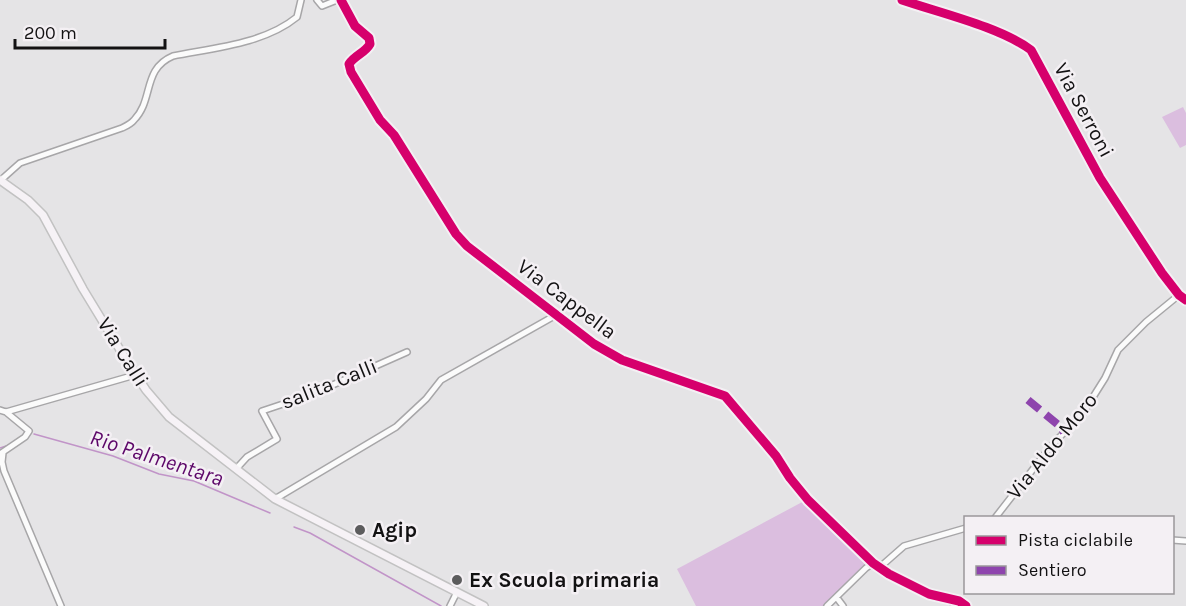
<svg xmlns="http://www.w3.org/2000/svg" width="1186" height="606" font-family="Karla,sans-serif">
<style>
.green{fill:#dbbedf}
.lines{fill:none;stroke-linecap:round;stroke-linejoin:round}
.stream{stroke:#c194c8;stroke-width:1.5}
.minor-casing{stroke:#a7a6a8;stroke-width:8}
.major-casing{stroke:#c2c2c2;stroke-width:10}
.minor{stroke:#fbfbfb;stroke-width:5}
.major{stroke:#f6f2f6;stroke-width:7}
.quiet{stroke:#8e44ad;stroke-width:8;stroke-dasharray:15 8;stroke-linecap:butt}
.cycleway-casing{stroke:#f4f0f4;stroke-width:13}
.cycleway{stroke:#d6006c;stroke-width:9}
.poi-dot{fill:#5c5c5d;stroke:#f4f0f4;stroke-width:2}
.labels{text-anchor:middle;stroke-width:5;stroke-linejoin:round;paint-order:stroke}
.street-label{font-size:21px;fill:#131213;stroke:#f4f0f4}
.poi-label{font-size:21px;font-weight:bold;fill:#131213;stroke:#f4f0f4;text-anchor:start}
.water-label{font-size:22px;font-style:italic;fill:#5d0769;stroke:#f4f0f4}
</style>
<rect width="100%" height="100%" fill="#e5e4e6"/>
<path class="green" d="M 1183,107 L 1186,113 L 1186,145 L 1180,148 L 1162,117 Z
M 806,500 L 870,561 L 823,606 L 696,606 L 677,569 Z"/>
<g class="lines">
<path class="stream" d="M 34,434 L 113,456 L 159,474 L 194,481 L 270,513
M 0,448 L 9,445
M 294,527 L 310,533 L 441,606
M 950,606 L 956,606"/>
<g class="minor-casing">
<path id="minor" d="M 317,0 L 322,6 L 337,0
M 341,0 L 355,26 L 369,38 L 370,44 C 365,53 355,55 349,64 L 351,72 L 380,120 L 394,135 L 456,234 L 467,246 L 594,344 L 622,360 L 725,396 L 776,456 L 790,478 L 808,500 L 873,563 L 889,574 L 929,594 L 959,601 L 966,606
M 902,0 C 940,13 1000,27 1031,50 L 1100,178 L 1162,273 L 1179,295 L 1186,300
M 1,180 L 20,163 L 122,128 C 126,126 131,124 134,120 C 154,100 142,69 173,56 C 213,48 264,44 297,17 L 301,0
M 0,410 L 6,412 L 135,375
M 3,453 L 2,462 L 4,471 L 61,606
M 0,454 L 25,437 L 29,431 L 6,412
M 236,469 L 247,457 L 277,439 L 262,411 L 310,395 L 407,352
M 275,499 L 396,427 L 426,399 L 441,380 L 556,315
M 995,518 L 1051,446 L 1083,413 L 1105,378 L 1118,350 L 1146,322 L 1179,295
M 1172,540 L 1186,541
M 879,568 L 904,546 L 966,528
M 837,598 L 843,606
M 450,606 L 457,592
M 827,606 L 866,568 L 873,563"/>
</g>
<g class="major-casing">
<path id="major" d="M 0,180 L 28,200 L 43,215 L 83,289 L 125,358 L 146,390 L 169,417 L 275,499 L 484,606"/>
</g>
<use href="#minor" class="minor"/>
<use href="#major" class="major"/>
<path class="quiet" d="M 1028,400 L 1062,428 L 1064,433"/>
<g class="cycleway-casing">
<path id="cycleway" d="M 341,0 L 355,26 L 369,38 L 370,44 C 365,53 355,55 349,64 L 351,72 L 380,120 L 394,135 L 456,234 L 467,246 L 594,344 L 622,360 L 725,396 L 776,456 L 790,478 L 808,500 L 873,563 L 889,574 L 929,594 L 959,601 L 966,606
M 902,0 C 940,13 1000,27 1031,50 L 1100,178 L 1162,273 L 1179,295 L 1186,300"/>
</g>
<use href="#cycleway" class="cycleway"/>
</g>
<g class="poi-dot">
<circle cx="360" cy="530" r="6"/>
<circle cx="457" cy="580" r="6"/>
</g>
<g class="labels">
<g class="street-label">
<text transform="translate(1084 110) rotate(62)" y="7">Via Serroni</text>
<text transform="translate(567 299) rotate(37)" y="7">Via Cappella</text>
<text transform="translate(123 352) rotate(58)" y="7">Via Calli</text>
<text transform="translate(329 384) rotate(-22)" y="7">salita Calli</text>
<text transform="translate(1052 446) rotate(-51)" y="7">Via Aldo Moro</text>
</g>
<g class="poi-label">
<text x="372" y="537">Agip</text>
<text x="469" y="587">Ex Scuola primaria</text>
</g>
<g class="water-label">
<text transform="translate(157 457) rotate(18)" y="8">Rio Palmentara</text>
</g>
</g>
<rect x="964" y="516" width="210" height="78" fill="#f4f0f4" stroke="#9a979a" stroke-width="1.5"/>
<rect x="976" y="536" width="30" height="9" fill="#d6006c" stroke="#9a979a" stroke-width="1.5"/>
<text x="1018" y="546" font-size="18" fill="#131213">Pista ciclabile</text>
<rect x="976" y="566" width="30" height="9" fill="#8e44ad" stroke="#9a979a" stroke-width="1.5"/>
<text x="1018" y="576" font-size="18" fill="#131213">Sentiero</text>
<path d="M15 39v9h150v-9" fill="none" stroke="#131213" stroke-width="3"/>
<text x="24" y="39" font-size="18" fill="#131213" stroke="#f4f0f4" stroke-width="4.5" paint-order="stroke">200 m</text>
</svg>
